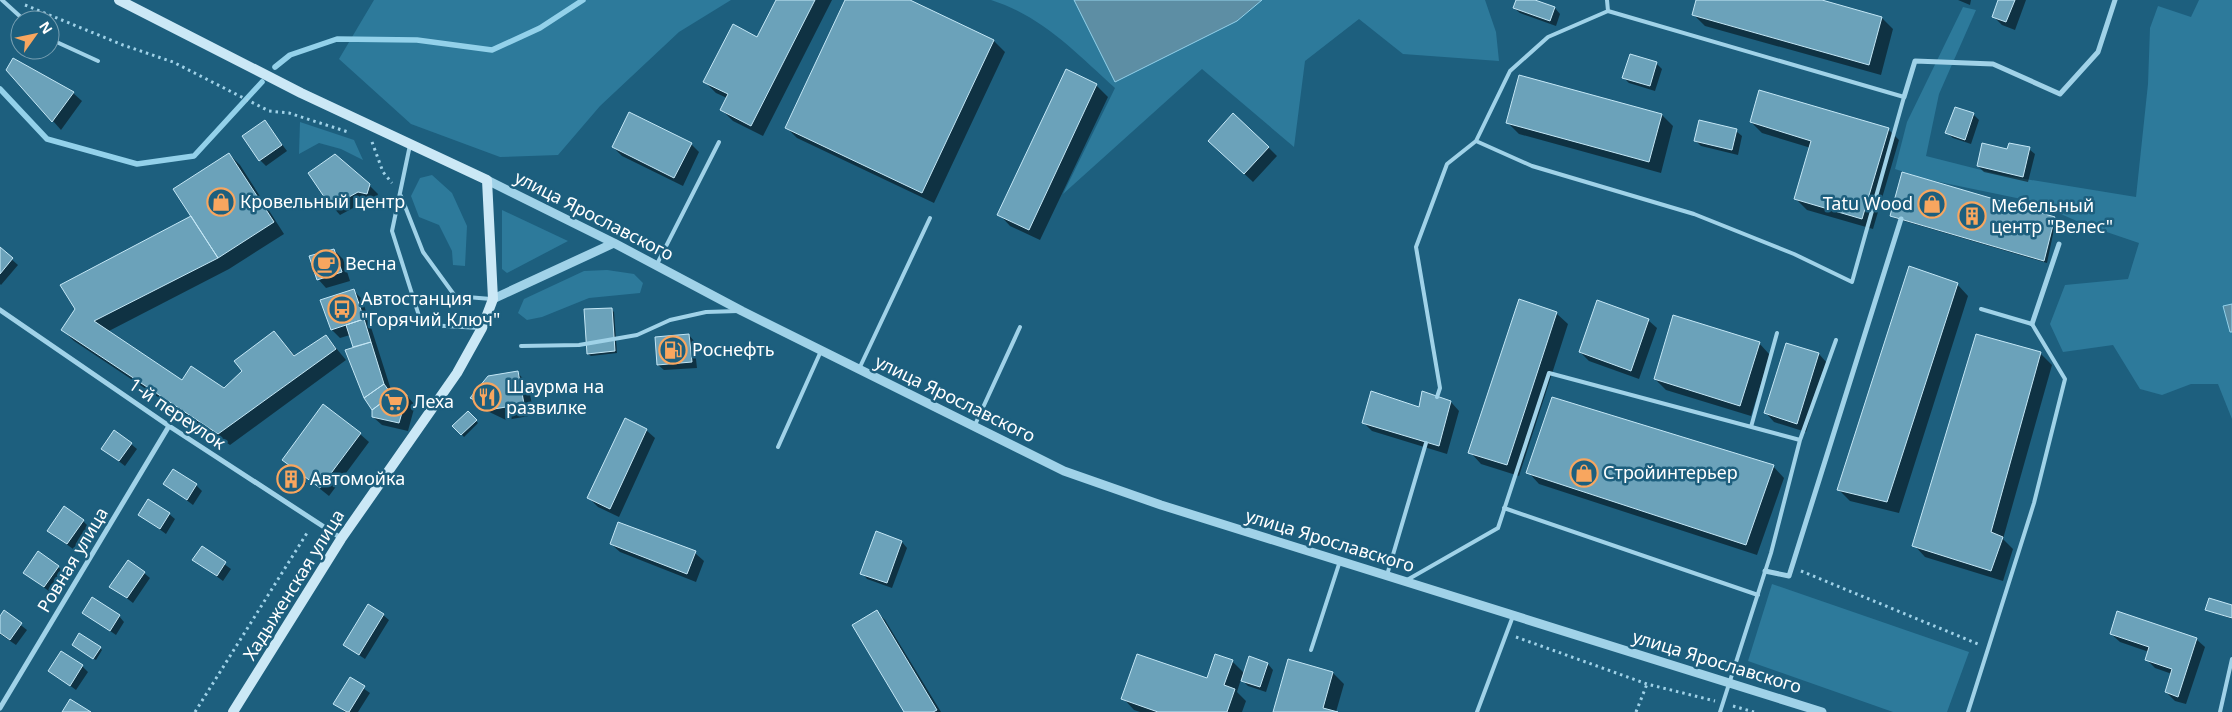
<svg xmlns="http://www.w3.org/2000/svg" width="2232" height="712" font-family="'Noto Sans',sans-serif">
<style>
.green{fill:#2d7a9b}
.water{fill:#5d8ea4;stroke:#93d1ea}
.shadow{fill:#0007}
.lines{fill:none;stroke-linecap:round;stroke-linejoin:round}
.stream{stroke:#93d1ea;stroke-width:5.5}
.building{fill:#6ba2ba;stroke:#c4e7f6}
.path{stroke:#a0d2e8;stroke-width:3;stroke-dasharray:2.5 4;stroke-linecap:butt}
.service{stroke:#a0d2e8;stroke-width:4}
.minor{stroke:#a0d2e8;stroke-width:5}
.tertiary{stroke:#a0d2e8;stroke-width:9}
.secondary{stroke:#cbe8f6;stroke-width:10}
.labels{text-anchor:middle;stroke-width:5;stroke-linejoin:round;paint-order:stroke}
.poi-label{font-size:18px;fill:#fff;stroke:#1d5f7e;text-anchor:start}
.street-label{font-size:18px;fill:#fff;stroke:#1d5f7e}
</style>
<rect width="100%" height="100%" fill="#1d5f7e"/>
<path class="green" d="M 374,0 L 731,0 L 679,32 L 600,106 L 558,155 L 500,157 L 411,124 L 339,59 Z
M 991,0 L 1485,0 L 1496,32 L 1499,61 L 1403,54 L 1359,19 L 1305,61 L 1294,147 L 1202,69 L 1063,194 L 1115,88 C 1076,53 1042,16 991,0 Z
M 2199,0 L 2232,0 L 2232,304 L 2223,306 L 2230,331 L 2232,332 L 2232,419 L 2218,384 L 2191,384 L 2162,395 L 2140,389 L 2113,345 L 2063,352 L 2050,324 L 2065,285 L 2128,279 L 2139,243 L 2086,225 L 2031,201 L 1925,179 L 1895,169 L 1907,122 L 1963,7 L 1976,10 L 1939,94 L 1926,156 L 2001,175 L 2136,197 L 2148,84 L 2150,28 L 2158,6 L 2191,17 Z
M 300,122 L 354,140 L 363,160 L 341,149 L 319,143 L 299,154 Z
M 432,175 L 452,193 L 467,226 L 465,266 L 453,265 L 452,251 L 439,225 L 419,217 L 411,196 L 420,178 Z
M 502,210 L 568,241 L 507,273 L 502,269 Z
M 607,270 L 634,274 L 643,283 L 640,293 L 589,298 L 542,317 L 527,320 L 518,313 L 524,299 L 584,271 Z
M 1772,584 L 1969,652 L 1947,712 L 1893,712 L 1748,661 Z"/>
<path class="water" d="M 1074,0 L 1262,0 L 1237,21 L 1115,82 Z
M 2232,304 L 2232,332 L 2230,332 L 2223,306 Z"/>
<path class="shadow" d="M 777,0 L 832,0 L 763,136 L 733,121 L 721,109 L 727,98 L 716,93 L 705,82 L 758,38 Z
M 846,0 L 907,0 L 994,41 L 1005,52 L 934,203 L 797,138 L 786,127 Z
M 1517,0 L 1531,0 L 1555,8 L 1560,14 L 1556,26 L 1520,13 L 1514,8 Z
M 1698,0 L 1817,0 L 1882,18 L 1893,29 L 1881,75 L 1705,26 L 1694,15 Z
M 1958,0 L 1971,0 L 1970,5 Z
M 2000,0 L 2026,0 L 2015,30 L 2002,25 L 1993,16 Z
M 14,59 L 73,93 L 82,101 L 61,130 L 8,70 Z
M 1656,63 L 1662,69 L 1655,91 L 1629,83 L 1624,78 Z
M 1066,71 L 1096,85 L 1108,97 L 1040,240 L 1010,226 L 999,214 Z
M 1973,114 L 1979,120 L 1971,144 L 1953,138 L 1947,133 Z
M 1662,115 L 1673,126 L 1661,173 L 1519,134 L 1508,123 Z
M 265,122 L 287,151 L 266,166 L 260,160 Z
M 1751,122 L 1888,129 L 1899,140 L 1873,229 L 1807,210 L 1796,199 L 1811,148 L 1762,133 Z
M 1736,131 L 1742,136 L 1738,155 L 1701,146 L 1696,141 Z
M 691,144 L 699,152 L 683,186 L 622,156 L 613,147 Z
M 1268,147 L 1277,156 L 1253,182 L 1218,149 Z
M 2029,149 L 2035,154 L 2028,182 L 1984,172 L 1978,166 L 2008,150 Z
M 229,154 L 240,165 L 284,234 L 229,269 L 107,332 L 182,382 L 225,390 L 244,371 L 274,332 L 296,357 L 326,336 L 346,360 L 230,445 L 74,341 L 63,330 L 192,216 Z
M 369,185 L 378,194 L 375,202 L 368,200 L 340,215 L 332,206 Z
M 1892,215 L 2054,218 L 2056,220 L 2047,263 L 1894,218 Z
M 0,249 L 18,265 L 1,285 L 0,284 Z
M 334,250 L 343,259 L 350,281 L 326,288 L 318,279 Z
M 1957,284 L 1968,296 L 1899,513 L 1850,501 L 1839,490 Z
M 353,290 L 362,299 L 392,393 L 394,396 L 407,396 L 415,405 L 408,431 L 382,425 L 373,417 L 374,409 L 350,335 L 340,338 L 332,330 Z
M 611,309 L 614,312 L 617,353 L 591,356 L 588,354 Z
M 1556,313 L 1568,324 L 1519,476 L 1481,464 L 1470,452 Z
M 1648,320 L 1657,328 L 1639,379 L 1589,361 L 1580,352 Z
M 689,335 L 694,341 L 697,368 L 664,370 L 658,365 Z
M 1759,343 L 1770,355 L 1751,416 L 1666,390 L 1655,379 Z
M 1787,344 L 1819,354 L 1827,363 L 1806,432 L 1774,422 L 1766,413 Z
M 2040,353 L 2052,365 L 2003,539 L 2013,549 L 2003,581 L 1925,557 L 1914,545 Z
M 517,372 L 528,384 L 534,415 L 506,420 L 483,409 L 472,398 Z
M 1423,393 L 1451,402 L 1459,411 L 1447,454 L 1372,431 L 1363,422 L 1420,409 Z
M 468,412 L 478,423 L 464,437 L 454,426 Z
M 646,430 L 655,438 L 619,517 L 598,507 L 589,498 Z
M 360,434 L 369,442 L 329,496 L 284,460 Z
M 131,444 L 137,449 L 125,466 L 103,449 Z
M 1773,466 L 1784,478 L 1757,555 L 1539,484 L 1528,472 Z
M 287,469 L 306,483 L 298,493 L 282,480 Z
M 165,484 L 196,485 L 202,491 L 193,505 Z
M 169,514 L 175,519 L 166,534 L 140,515 Z
M 83,521 L 89,527 L 73,549 L 49,531 Z
M 877,533 L 902,542 L 907,548 L 892,588 L 867,579 L 862,573 Z
M 611,544 L 695,553 L 704,561 L 696,582 L 620,552 Z
M 202,548 L 231,569 L 223,581 L 194,560 Z
M 58,567 L 64,572 L 50,592 L 25,573 Z
M 144,573 L 150,578 L 133,603 L 111,586 Z
M 2232,606 L 2232,619 L 2207,610 Z
M 4,612 L 27,630 L 16,645 L 0,634 L 0,618 Z
M 877,612 L 885,620 L 941,712 L 906,712 Z
M 84,613 L 119,616 L 124,622 L 116,635 Z
M 383,615 L 389,620 L 365,659 L 344,645 Z
M 2111,634 L 2196,639 L 2205,647 L 2186,704 L 2175,701 L 2166,692 L 2172,674 L 2155,668 L 2147,660 L 2149,652 L 2120,642 Z
M 76,647 L 100,648 L 102,650 L 96,660 Z
M 1250,658 L 1268,664 L 1273,670 L 1266,692 L 1248,686 L 1241,679 L 1237,692 L 1246,701 L 1242,712 L 1140,712 L 1134,710 L 1123,698 L 1207,680 L 1232,661 L 1245,674 Z
M 82,666 L 88,672 L 76,690 L 50,671 Z
M 1333,673 L 1344,684 L 1336,712 L 1274,712 Z
M 350,679 L 370,693 L 358,712 L 345,712 L 335,704 Z"/>
<g class="lines">
<path class="stream" d="M 275,67 L 290,55 L 337,39 L 417,40 L 492,50 L 540,28 L 583,0
M 0,89 L 47,139 L 137,164 L 194,156 L 262,82"/>
</g>
<path class="building" d="M 776,0 L 815,0 L 751,126 L 720,110 L 728,94 L 703,82 L 733,24 L 757,37 Z
M 845,0 L 910,0 L 994,40 L 922,193 L 785,128 Z
M 1516,0 L 1535,0 L 1555,7 L 1550,21 L 1513,8 Z
M 1696,0 L 1822,0 L 1882,17 L 1869,65 L 1692,15 Z
M 1998,0 L 2015,0 L 2006,22 L 1992,17 Z
M 1630,54 L 1657,62 L 1650,86 L 1622,78 Z
M 13,58 L 74,92 L 52,122 L 6,70 Z
M 1066,69 L 1097,84 L 1029,230 L 997,215 Z
M 1519,75 L 1662,114 L 1649,162 L 1506,123 Z
M 1759,90 L 1889,128 L 1862,219 L 1794,199 L 1811,141 L 1750,122 Z
M 1955,107 L 1974,113 L 1965,140 L 1945,133 Z
M 629,112 L 692,143 L 674,178 L 612,147 Z
M 1233,113 L 1269,147 L 1244,174 L 1208,141 Z
M 265,120 L 282,145 L 259,161 L 242,136 Z
M 1699,120 L 1737,129 L 1732,150 L 1694,141 Z
M 1982,143 L 2007,149 L 2009,143 L 2030,147 L 2023,177 L 1977,166 Z
M 229,153 L 274,222 L 218,258 L 173,189 Z
M 335,154 L 370,184 L 367,194 L 358,192 L 331,207 L 308,173 Z
M 1902,172 L 2055,217 L 2044,261 L 1890,216 Z
M 191,216 L 218,258 L 94,321 L 182,380 L 191,366 L 224,388 L 242,371 L 234,361 L 274,331 L 294,356 L 326,335 L 336,349 L 218,434 L 61,330 L 75,309 L 60,285 Z
M 0,247 L 13,258 L 0,274 Z
M 334,249 L 342,272 L 317,280 L 309,256 Z
M 1909,266 L 1958,283 L 1887,502 L 1837,490 Z
M 354,289 L 364,319 L 331,330 L 320,300 Z
M 1519,299 L 1557,312 L 1507,465 L 1468,453 Z
M 1597,300 L 1649,319 L 1631,371 L 1579,352 Z
M 612,308 L 615,351 L 587,354 L 584,309 Z
M 1673,315 L 1760,342 L 1740,406 L 1654,379 Z
M 364,319 L 371,342 L 353,347 L 346,325 Z
M 689,334 L 692,362 L 657,365 L 655,337 Z
M 1976,334 L 2041,352 L 1991,532 L 2003,537 L 1991,571 L 1912,546 Z
M 371,342 L 384,384 L 364,398 L 345,350 Z
M 1786,343 L 1819,353 L 1797,424 L 1764,413 Z
M 518,371 L 524,404 L 494,409 L 470,398 L 488,376 Z
M 384,384 L 392,395 L 372,410 L 364,398 Z
M 1371,391 L 1419,407 L 1422,391 L 1451,401 L 1439,446 L 1362,423 Z
M 392,395 L 407,395 L 399,423 L 372,417 L 372,410 Z
M 1552,397 L 1774,465 L 1746,545 L 1526,473 Z
M 323,404 L 361,433 L 320,488 L 282,460 Z
M 468,411 L 477,420 L 461,435 L 452,426 Z
M 625,418 L 647,429 L 610,509 L 587,498 Z
M 114,430 L 132,443 L 119,461 L 101,449 Z
M 286,467 L 304,479 L 295,491 L 278,478 Z
M 173,469 L 197,484 L 187,500 L 163,484 Z
M 148,499 L 170,513 L 160,529 L 138,515 Z
M 64,506 L 84,520 L 67,544 L 47,531 Z
M 618,522 L 696,551 L 687,574 L 610,544 Z
M 876,531 L 902,541 L 887,583 L 860,574 Z
M 202,546 L 226,562 L 217,576 L 192,560 Z
M 38,551 L 59,566 L 44,587 L 23,573 Z
M 128,560 L 145,572 L 127,598 L 109,587 Z
M 92,597 L 120,615 L 110,631 L 82,613 Z
M 2209,598 L 2232,605 L 2232,618 L 2205,610 Z
M 368,604 L 384,614 L 359,655 L 343,645 Z
M 4,610 L 22,623 L 10,640 L 0,633 L 0,616 Z
M 877,610 L 937,710 L 933,712 L 904,712 L 852,625 Z
M 2117,611 L 2197,638 L 2178,697 L 2165,692 L 2172,669 L 2145,660 L 2149,647 L 2110,634 Z
M 79,633 L 101,647 L 93,659 L 72,645 Z
M 61,651 L 83,665 L 70,686 L 48,671 Z
M 1137,654 L 1207,678 L 1215,654 L 1233,660 L 1224,685 L 1235,689 L 1227,712 L 1158,712 L 1121,699 Z
M 1249,656 L 1268,663 L 1260,687 L 1241,681 Z
M 1288,659 L 1333,672 L 1323,708 L 1338,712 L 1273,712 Z
M 350,677 L 365,686 L 349,712 L 347,712 L 333,704 Z
M 70,699 L 91,712 L 62,712 Z"/>
<g class="lines">
<path class="path" d="M 25,5 L 123,45 L 173,62 L 269,111 L 289,113 L 348,132
M 372,142 L 383,172 L 392,183
M 1801,571 L 1978,644
M 1516,637 L 1647,684 L 1715,701
M 1733,706 L 1754,712
M 195,712 L 307,533
M 1636,712 L 1647,684"/>
<path class="service" d="M 2,0 L 24,20
M 50,39 L 98,61
M 1476,141 L 1532,166 L 1694,214 L 1794,254 L 1852,282 L 1904,97 L 1608,11
M 410,145 L 392,231 L 420,319 L 428,325 L 480,328
M 401,196 L 423,252 L 455,296 L 491,299
M 656,266 L 719,142
M 521,346 L 579,345 L 637,335 L 670,320 L 706,312 L 738,311
M 859,369 L 930,218
M 1437,397 L 1440,388 L 1416,247 L 1447,164 L 1476,141 L 1510,71 L 1548,37 L 1608,11 L 1607,0
M 974,427 L 1020,327
M 1751,427 L 1777,333
M 778,447 L 821,351
M 1504,508 L 1758,595
M 1387,575 L 1426,443
M 1407,580 L 1498,528 L 1549,373 L 1800,440
M 1311,650 L 1340,561
M 1477,712 L 1513,616
M 1720,712 L 1771,553 L 1800,440 L 1836,340
M 1968,712 L 2034,503 L 2065,379 L 2032,324 L 1981,309
M 2220,712 L 2232,659"/>
<path class="minor" d="M 1904,97 L 1915,61 L 1993,64 L 2060,94 L 2098,52 L 2115,0
M 0,310 L 169,426 L 341,538
M 2032,324 L 2059,244
M 1765,571 L 1789,576 L 1901,219
M 0,708 L 169,426"/>
<path class="tertiary" d="M 487,180 L 614,243 L 742,311 L 1064,471 L 1161,505 L 1822,712
M 493,299 L 614,243"/>
<path class="secondary" d="M 119,0 L 301,93 L 487,180 L 493,299 L 482,328 L 457,373 L 341,539 L 233,712"/>
</g>
<defs>
<g id="shop-ring" transform="scale(1.4375)"><circle r="9.5" fill="#1d5f7e" stroke="#f8a65f" stroke-width="1.5"/><path d="M-5-2.5h2.3a2.7 3.5 0 0 1 5.4 0H5L5.5 6h-11ZM-1.5-2.5h3a1.5 2.3 0 0 0-3 0Z" fill="#f8a65f"/></g>
<g id="building-ring" transform="scale(1.4375)"><circle r="9.5" fill="#1d5f7e" stroke="#f8a65f" stroke-width="1.5"/><path d="M-4-6H4V6H1V3H-1V6H-4ZM-2.5-4.3h1.7v1.8h-1.7ZM.8-4.3h1.7v1.8H.8ZM-2.5-1h1.7V.8h-1.7ZM.8-1h1.7V.8H.8Z" fill="#f8a65f"/></g>
<g id="cafe-ring" transform="scale(1.4375)"><circle r="9.5" fill="#1d5f7e" stroke="#f8a65f" stroke-width="1.5"/><path d="M-5.5-4.5H6V0H3Q3 3.5 0 3.5H-2.5Q-5.5 3.5-5.5 0ZM3-3.2v2h1.7v-2ZM-6 4.5H4V6H-6Z" fill="#f8a65f"/></g>
<g id="bus-ring" transform="scale(1.4375)"><circle r="9.5" fill="#1d5f7e" stroke="#f8a65f" stroke-width="1.5"/><path d="M-5-6H5V4H4V6H2V4H-2V6H-4V4H-5ZM-3.5-4V0h7V-4ZM-3.5 1.2v1.5H-2V1.2ZM2 1.2v1.5H3.5V1.2Z" fill="#f8a65f"/></g>
<g id="fuel-ring" transform="scale(1.4375)"><circle r="9.5" fill="#1d5f7e" stroke="#f8a65f" stroke-width="1.5"/><path d="M-5.5-6h7V0h2V4h1.3V-2.5L3-4.5l.8-.8L6-3V5H2.5V1h-1V6h-7ZM-4.2-4.7v3.2H.2V-4.7Z" fill="#f8a65f"/></g>
<g id="restaurant-ring" transform="scale(1.4375)"><circle r="9.5" fill="#1d5f7e" stroke="#f8a65f" stroke-width="1.5"/><path d="M-5-6h1v4h1v-4h1v4h1v-4h1v5L-1.5 .5V6h-2V.5L-5-1ZM5-6V6H3V1.5H1.5Q1.5-4 5-6Z" fill="#f8a65f"/></g>
<g id="supermarket-ring" transform="scale(1.4375)"><circle r="9.5" fill="#1d5f7e" stroke="#f8a65f" stroke-width="1.5"/><path d="M-6-5.5h2.5l.6 2H6L4.5 2H-2.5L-4.4-4H-6ZM-1.5 3.2a1.3 1.3 0 1 0 .1 0ZM3 3.2a1.3 1.3 0 1 0 .1 0Z" fill="#f8a65f"/></g>
</defs>
<g fill-rule="evenodd">
<use href="#shop-ring" x="221" y="202"/>
<use href="#shop-ring" x="1932" y="204"/>
<use href="#building-ring" x="1972" y="216"/>
<use href="#cafe-ring" x="326" y="264"/>
<use href="#bus-ring" x="342" y="309"/>
<use href="#fuel-ring" x="673" y="350"/>
<use href="#restaurant-ring" x="487" y="397"/>
<use href="#supermarket-ring" x="394" y="402"/>
<use href="#shop-ring" x="1584" y="473"/>
<use href="#building-ring" x="291" y="479"/>
</g>
<g class="labels">
<g class="poi-label">
<text x="240" y="208">Кровельный центр</text>
<text x="1913" y="210" text-anchor="end">Tatu Wood</text>
<text x="1991" y="212">Мебельный<tspan x="1991" dy="21">центр "Велес"</tspan></text>
<text x="345" y="270">Весна</text>
<text x="361" y="305">Автостанция<tspan x="361" dy="21">"Горячий Ключ"</tspan></text>
<text x="692" y="356">Роснефть</text>
<text x="506" y="393">Шаурма на<tspan x="506" dy="21">развилке</tspan></text>
<text x="413" y="408">Леха</text>
<text x="1603" y="479">Стройинтерьер</text>
<text x="310" y="485">Автомойка</text>
</g>
<g class="street-label">
<text transform="translate(594 216) rotate(27)" y="6">улица Ярославского</text>
<text transform="translate(955 399) rotate(26)" y="6">улица Ярославского</text>
<text transform="translate(177 414) rotate(34)" y="6">1-й переулок</text>
<text transform="translate(1330 541) rotate(17)" y="6">улица Ярославского</text>
<text transform="translate(73 560) rotate(-59)" y="6">Ровная улица</text>
<text transform="translate(294 585) rotate(-58)" y="6">Хадыженская улица</text>
<text transform="translate(1717 662) rotate(17)" y="6">улица Ярославского</text>
</g>
</g>
<g transform="translate(35 35) rotate(57)"><circle r="24" fill="#1d5f7e" stroke="#779fb2"/>
<path d="M0-4L9 19L0 12L-9 19Z" fill="#f8a65f"/>
<text y="-8" font-size="14" font-weight="bold" text-anchor="middle" fill="#ffffff">N</text>
</g>
</svg>
